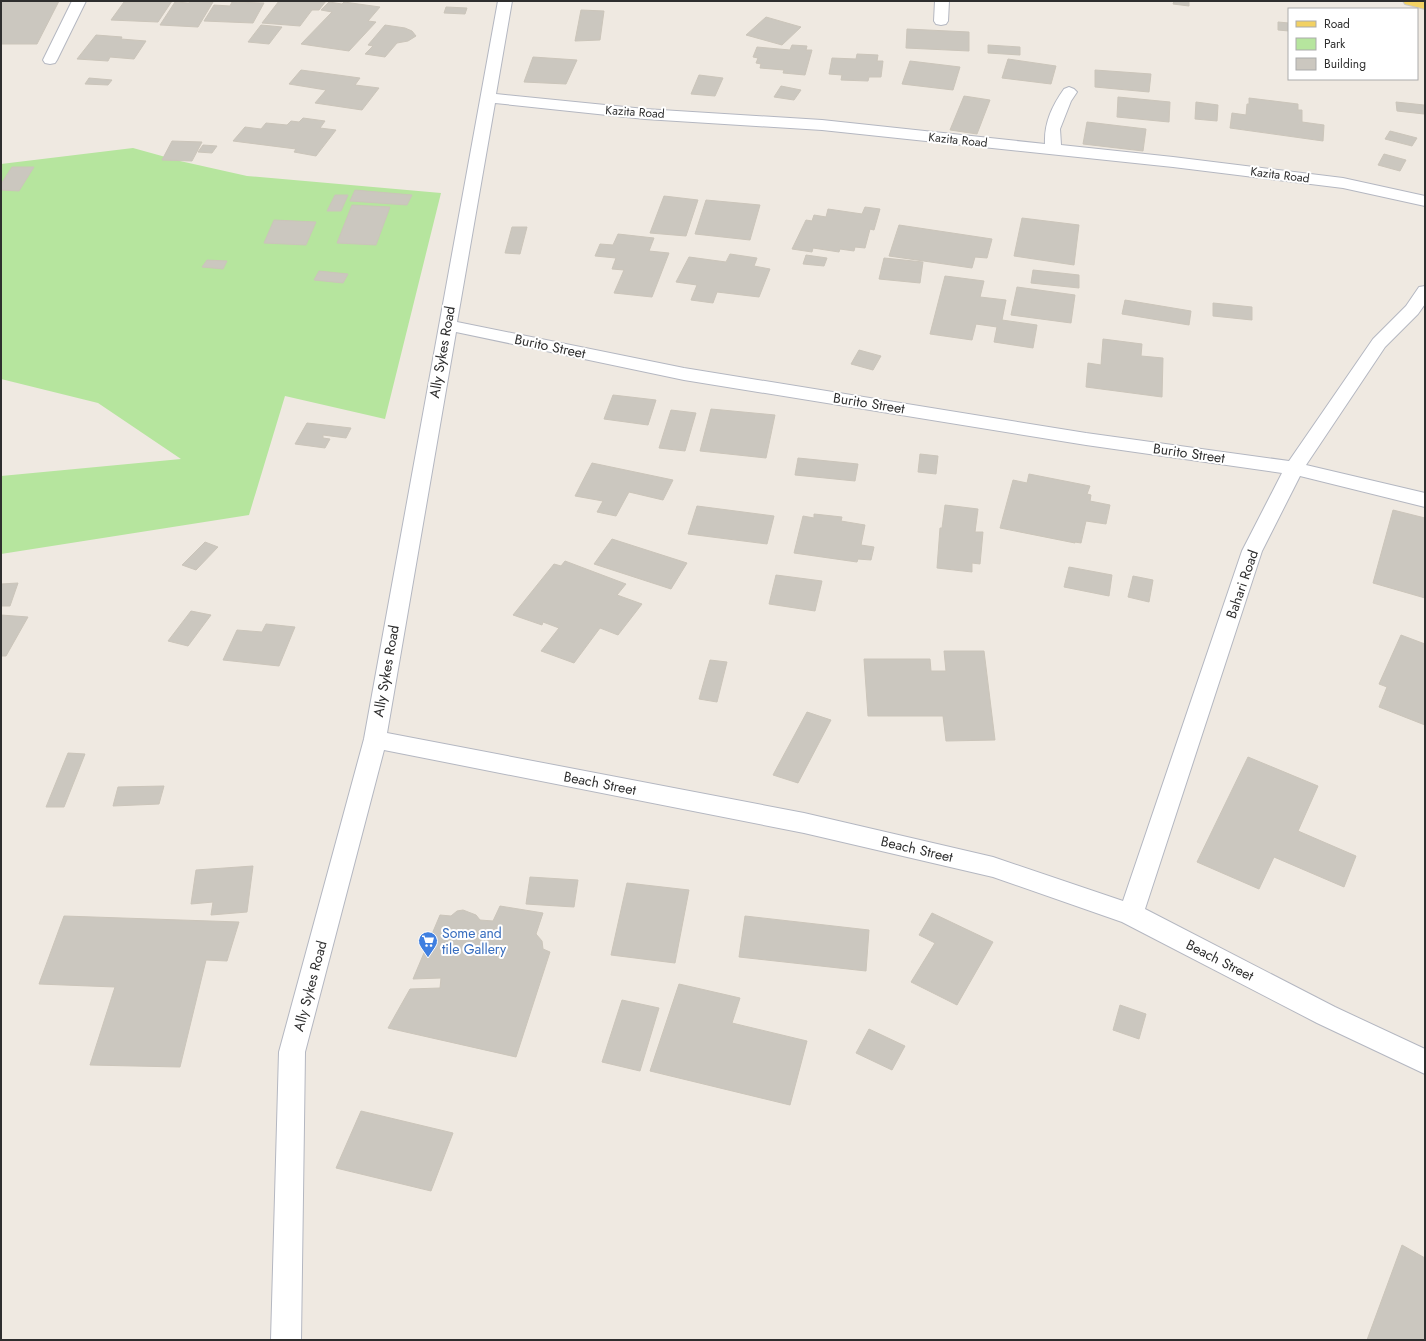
<svg xmlns="http://www.w3.org/2000/svg" width="1426" height="1341" font-family="Jost,sans-serif">
<style>
.green{fill:#b6e59e}
.building{fill:#cbc7bf;stroke:#cbc5ba}
.lines{fill:none;stroke-linecap:round;stroke-linejoin:round}
.minor-casing{stroke:#b4b7c1;stroke-width:2}
.major-casing{stroke:#c9c9c9;stroke-width:2}
.minor{fill:#fff;fill-rule:evenodd}
.major{fill:#f2d163;fill-rule:evenodd}
.labels{text-anchor:middle;stroke-width:4;stroke-linejoin:round;paint-order:stroke}
.far-street-label{font-size:12px;fill:#2e2e2e;stroke:#fff}
.street-label{font-size:14px;fill:#2e2e2e;stroke:#fff}
.shop-label{font-size:14px;fill:#366cbe;stroke:#fff;text-anchor:start}
</style>
<rect width="100%" height="100%" fill="#efe9e1"/>
<path class="green" d="M 133,148 L 180,161 L 247,176 L 441,193 L 385,419 L 285,396 L 249,515 L 1,554 L 1,476 L 181,459 L 98,403 L 1,379 L 1,164 Z"/>
<path class="building" d="M 1,1 L 59,1 L 37,44 L 1,44 Z
M 141,1 L 172,1 L 158,22 L 111,20 L 124,2 L 140,2 Z
M 190,1 L 213,2 L 198,27 L 160,25 L 175,2 L 189,3 Z
M 279,1 L 326,1 L 319,10 L 312,10 L 300,26 L 262,23 Z
M 1174,1 L 1189,1 L 1189,6 L 1173,4 Z
M 232,2 L 264,3 L 253,23 L 204,21 L 214,5 L 230,6 Z
M 329,2 L 342,4 L 344,2 L 380,7 L 368,21 L 376,22 L 349,51 L 301,44 L 332,12 L 321,10 Z
M 446,7 L 467,8 L 465,14 L 444,13 Z
M 581,10 L 604,11 L 600,40 L 575,41 Z
M 766,17 L 801,27 L 782,45 L 746,35 Z
M 1278,22 L 1289,23 L 1289,31 L 1278,30 Z
M 261,25 L 282,27 L 269,44 L 248,42 Z
M 385,25 L 405,28 L 412,31 L 416,36 L 408,41 L 397,43 L 385,57 L 365,54 L 373,46 L 368,45 Z
M 907,29 L 969,32 L 969,51 L 906,48 Z
M 96,35 L 122,37 L 121,39 L 146,41 L 134,59 L 110,57 L 108,61 L 77,59 Z
M 792,45 L 807,46 L 806,50 L 812,50 L 805,75 L 783,73 L 784,70 L 760,68 L 761,64 L 756,63 L 758,58 L 753,57 L 757,47 L 790,50 Z
M 988,45 L 1020,47 L 1020,55 L 988,53 Z
M 857,54 L 878,55 L 877,61 L 883,61 L 881,77 L 869,77 L 868,81 L 841,80 L 842,75 L 829,74 L 832,58 L 856,59 Z
M 533,57 L 577,60 L 566,84 L 524,82 Z
M 1008,59 L 1056,66 L 1051,84 L 1002,78 Z
M 910,61 L 960,67 L 953,90 L 902,84 Z
M 301,70 L 360,78 L 355,85 L 379,88 L 362,110 L 315,103 L 326,90 L 289,84 Z
M 1095,70 L 1151,74 L 1149,92 L 1095,87 Z
M 699,75 L 723,78 L 715,96 L 691,94 Z
M 89,78 L 112,80 L 108,85 L 85,84 Z
M 781,86 L 801,90 L 794,100 L 774,97 Z
M 964,96 L 990,100 L 977,134 L 950,130 Z
M 1118,97 L 1170,102 L 1169,122 L 1117,117 Z
M 1249,98 L 1298,104 L 1298,110 L 1302,110 L 1302,122 L 1324,125 L 1323,141 L 1230,128 L 1232,113 L 1246,115 L 1247,104 L 1249,104 Z
M 1196,102 L 1218,105 L 1217,121 L 1195,119 Z
M 1396,102 L 1424,105 L 1424,114 L 1397,111 Z
M 303,118 L 325,121 L 320,128 L 336,130 L 316,156 L 294,152 L 296,149 L 233,141 L 245,127 L 261,129 L 266,123 L 287,125 L 291,121 L 299,122 Z
M 1087,122 L 1146,129 L 1143,151 L 1083,144 Z
M 1390,131 L 1417,138 L 1412,146 L 1385,139 Z
M 172,141 L 202,142 L 192,161 L 162,160 Z
M 203,145 L 217,146 L 212,153 L 198,152 Z
M 1384,154 L 1406,160 L 1400,171 L 1378,165 Z
M 12,167 L 34,167 L 19,191 L 1,190 L 1,184 Z
M 355,190 L 412,195 L 407,205 L 350,201 Z
M 335,195 L 348,195 L 341,211 L 327,211 Z
M 664,196 L 698,200 L 686,236 L 650,233 Z
M 706,200 L 760,205 L 750,240 L 695,234 Z
M 352,205 L 390,207 L 376,245 L 337,243 Z
M 865,207 L 880,209 L 874,230 L 870,229 L 865,248 L 855,247 L 854,251 L 840,249 L 839,252 L 813,248 L 812,252 L 792,249 L 806,220 L 812,221 L 814,215 L 826,217 L 828,209 L 862,214 Z
M 1022,218 L 1079,225 L 1074,265 L 1014,256 Z
M 274,220 L 316,222 L 306,245 L 264,243 Z
M 899,225 L 992,239 L 987,258 L 975,257 L 972,268 L 889,256 Z
M 512,227 L 527,227 L 520,254 L 505,253 Z
M 618,234 L 654,238 L 649,251 L 669,253 L 652,297 L 614,293 L 624,270 L 612,269 L 616,258 L 595,256 L 600,244 L 613,245 Z
M 730,254 L 757,258 L 754,266 L 770,269 L 759,297 L 717,292 L 713,303 L 691,300 L 697,285 L 676,282 L 689,257 L 726,262 Z
M 806,255 L 827,258 L 824,266 L 803,264 Z
M 884,258 L 923,262 L 920,283 L 879,279 Z
M 207,260 L 227,261 L 223,269 L 202,267 Z
M 1033,270 L 1079,275 L 1079,288 L 1031,283 Z
M 319,271 L 348,274 L 343,283 L 314,280 Z
M 945,276 L 984,281 L 980,297 L 1006,300 L 1002,320 L 1037,325 L 1033,348 L 994,342 L 997,327 L 976,324 L 972,340 L 930,334 Z
M 1017,287 L 1075,295 L 1071,323 L 1011,315 Z
M 1125,300 L 1191,311 L 1189,325 L 1122,314 Z
M 1213,303 L 1252,307 L 1252,320 L 1213,316 Z
M 1103,339 L 1142,344 L 1141,356 L 1163,358 L 1162,397 L 1086,387 L 1088,363 L 1101,365 Z
M 859,350 L 881,356 L 873,370 L 851,364 Z
M 613,395 L 656,400 L 648,425 L 604,419 Z
M 711,409 L 775,415 L 766,458 L 700,451 Z
M 671,410 L 696,413 L 685,451 L 659,448 Z
M 307,423 L 351,428 L 346,438 L 323,435 L 323,438 L 330,439 L 325,448 L 295,444 Z
M 920,454 L 938,456 L 936,474 L 918,472 Z
M 798,458 L 858,464 L 855,481 L 795,475 Z
M 592,463 L 673,480 L 663,500 L 629,492 L 616,516 L 597,512 L 603,501 L 575,496 Z
M 1029,474 L 1090,486 L 1087,494 L 1091,495 L 1090,501 L 1110,505 L 1106,524 L 1086,521 L 1081,543 L 1075,542 L 1075,543 L 1000,528 L 1013,480 L 1027,483 Z
M 945,505 L 978,509 L 975,532 L 983,532 L 980,564 L 972,563 L 972,572 L 937,568 L 940,528 L 942,528 Z
M 697,506 L 774,516 L 767,544 L 688,534 Z
M 1393,510 L 1425,518 L 1425,598 L 1373,583 Z
M 814,514 L 842,517 L 841,521 L 865,525 L 861,545 L 874,547 L 871,560 L 858,559 L 857,562 L 794,553 L 803,516 L 814,518 Z
M 612,539 L 687,563 L 671,589 L 594,564 Z
M 205,542 L 218,547 L 196,570 L 182,565 Z
M 565,561 L 626,584 L 617,595 L 642,604 L 618,635 L 600,628 L 574,663 L 541,651 L 559,628 L 543,622 L 542,625 L 513,615 L 554,564 L 561,566 Z
M 1069,567 L 1112,575 L 1109,596 L 1064,587 Z
M 776,575 L 822,581 L 815,611 L 769,604 Z
M 1133,576 L 1153,580 L 1149,602 L 1128,597 Z
M 18,583 L 10,606 L 1,606 L 1,584 Z
M 191,611 L 211,615 L 188,646 L 168,641 Z
M 1,615 L 28,617 L 6,656 L 1,656 Z
M 266,624 L 295,627 L 279,666 L 223,660 L 237,630 L 262,632 Z
M 1401,635 L 1425,644 L 1425,725 L 1379,707 L 1387,687 L 1379,684 Z
M 944,651 L 984,651 L 995,740 L 946,741 L 943,716 L 868,716 L 864,659 L 930,659 L 931,671 L 946,671 Z
M 710,660 L 727,662 L 717,702 L 699,699 Z
M 807,712 L 831,720 L 798,783 L 773,775 Z
M 68,753 L 85,754 L 64,807 L 46,807 Z
M 1248,757 L 1318,786 L 1298,831 L 1356,856 L 1344,887 L 1274,857 L 1259,889 L 1197,862 Z
M 164,786 L 159,804 L 113,806 L 118,787 Z
M 253,866 L 247,912 L 211,915 L 213,902 L 191,904 L 196,870 Z
M 530,877 L 578,880 L 574,907 L 526,904 Z
M 627,883 L 689,890 L 675,963 L 611,955 Z
M 500,906 L 543,913 L 536,934 L 542,941 L 543,949 L 550,952 L 516,1057 L 388,1028 L 410,989 L 440,988 L 441,978 L 413,979 L 440,915 L 451,916 L 457,911 L 463,910 L 476,915 L 480,920 L 493,921 Z
M 932,913 L 993,942 L 957,1005 L 911,982 L 935,943 L 919,935 Z
M 64,916 L 239,922 L 227,961 L 206,960 L 180,1067 L 90,1065 L 115,987 L 39,984 Z
M 745,916 L 869,930 L 866,971 L 739,957 Z
M 679,984 L 740,998 L 732,1023 L 807,1041 L 790,1105 L 650,1071 Z
M 622,1000 L 659,1008 L 640,1071 L 602,1062 Z
M 1120,1005 L 1146,1014 L 1139,1039 L 1113,1030 Z
M 869,1029 L 905,1046 L 892,1070 L 856,1053 Z
M 361,1111 L 453,1133 L 431,1191 L 336,1168 Z
M 1402,1245 L 1425,1258 L 1425,1340 L 1367,1340 Z"/>
<g class="lines">
<g class="minor-casing">
<path id="minor" d="M 72,1 L 86,1 L 57,60 L 55,63 L 50,64 L 45,63 L 43,60 Z
M 498,1 L 512,1 L 496,94 L 645,109 L 822,120 L 1045,144 C 1044,123 1052,106 1064,89 L 1069,87 L 1074,89 L 1077,92 L 1071,101 L 1060,129 L 1061,145 L 1173,157 L 1343,178 L 1425,196 L 1425,206 L 1343,188 L 1173,167 L 822,130 L 645,119 L 495,103 L 457,322 L 684,368 L 1086,433 L 1289,461 L 1373,339 L 1406,306 L 1419,287 L 1425,286 L 1425,304 L 1418,314 L 1385,347 L 1306,465 L 1425,493 L 1425,507 L 1300,476 L 1262,551 L 1145,909 L 1335,1007 L 1425,1049 L 1425,1074 L 1317,1023 L 1122,922 L 993,877 L 804,833 L 384,750 L 305,1052 L 301,1340 L 271,1340 L 279,1052 L 364,739 ZM 456,332 L 684,380 L 1086,445 L 1282,473 L 1242,551 L 1123,901 L 993,857 L 804,813 L 387,733 Z
M 935,1 L 949,1 L 948,21 L 946,24 L 941,25 L 936,24 L 934,21 Z"/>
</g>
<g class="major-casing">
<path id="major" d="M 1403,1 L 1425,1 L 1425,9 L 1405,4 Z"/>
</g>
<use href="#minor" class="minor"/>
<use href="#major" class="major"/>
</g>
<defs>
<g id="supermarket-pin" transform="scale(1)"><path d="M0 17L-7.5 6A9.5 9.5 0 1 1 7.5 6Z" fill="#3f7fe0" stroke="#fff"/><path d="M-6-5.5h2.5l.6 2H6L4.5 2H-2.5L-4.4-4H-6ZM-1.5 3.2a1.3 1.3 0 1 0 .1 0ZM3 3.2a1.3 1.3 0 1 0 .1 0Z" fill="#fff"/></g>
</defs>
<g fill-rule="evenodd">
<use href="#supermarket-pin" x="428" y="941"/>
</g>
<g class="labels">
<g class="far-street-label">
<text transform="translate(635 112) rotate(4)" y="4">Kazita Road</text>
<text transform="translate(958 140) rotate(6)" y="4">Kazita Road</text>
<text transform="translate(1280 175) rotate(7)" y="4">Kazita Road</text>
</g>
<g class="street-label">
<text transform="translate(550 346) rotate(12)" y="5">Burito Street</text>
<text transform="translate(442 352) rotate(-80)" y="5">Ally Sykes Road</text>
<text transform="translate(869 403) rotate(9)" y="5">Burito Street</text>
<text transform="translate(1189 453) rotate(8)" y="5">Burito Street</text>
<text transform="translate(1242 584) rotate(-71)" y="5">Bahari Road</text>
<text transform="translate(386 671) rotate(-80)" y="5">Ally Sykes Road</text>
<text transform="translate(600 783) rotate(11)" y="5">Beach Street</text>
<text transform="translate(917 849) rotate(13)" y="5">Beach Street</text>
<text transform="translate(1220 960) rotate(27)" y="5">Beach Street</text>
<text transform="translate(310 986) rotate(-75)" y="5">Ally Sykes Road</text>
</g>
<g class="shop-label">
<text x="442" y="938">Some and<tspan x="442" dy="16">tile Gallery</tspan></text>
</g>
</g>
<rect width="1426" height="1341" fill="none" stroke="#2e2e2e" stroke-width="4"/>
<rect x="1288" y="8" width="130" height="72" fill="#ffffff" stroke="#ababab"/>
<rect x="1296" y="21" width="20" height="6" fill="#f2d163" stroke="#ababab"/>
<text x="1324" y="28" font-size="12" fill="#2e2e2e">Road</text>
<rect x="1296" y="38" width="20" height="12" fill="#b6e59e" stroke="#ababab"/>
<text x="1324" y="48" font-size="12" fill="#2e2e2e">Park</text>
<rect x="1296" y="58" width="20" height="12" fill="#cbc7bf" stroke="#ababab"/>
<text x="1324" y="68" font-size="12" fill="#2e2e2e">Building</text>
</svg>
